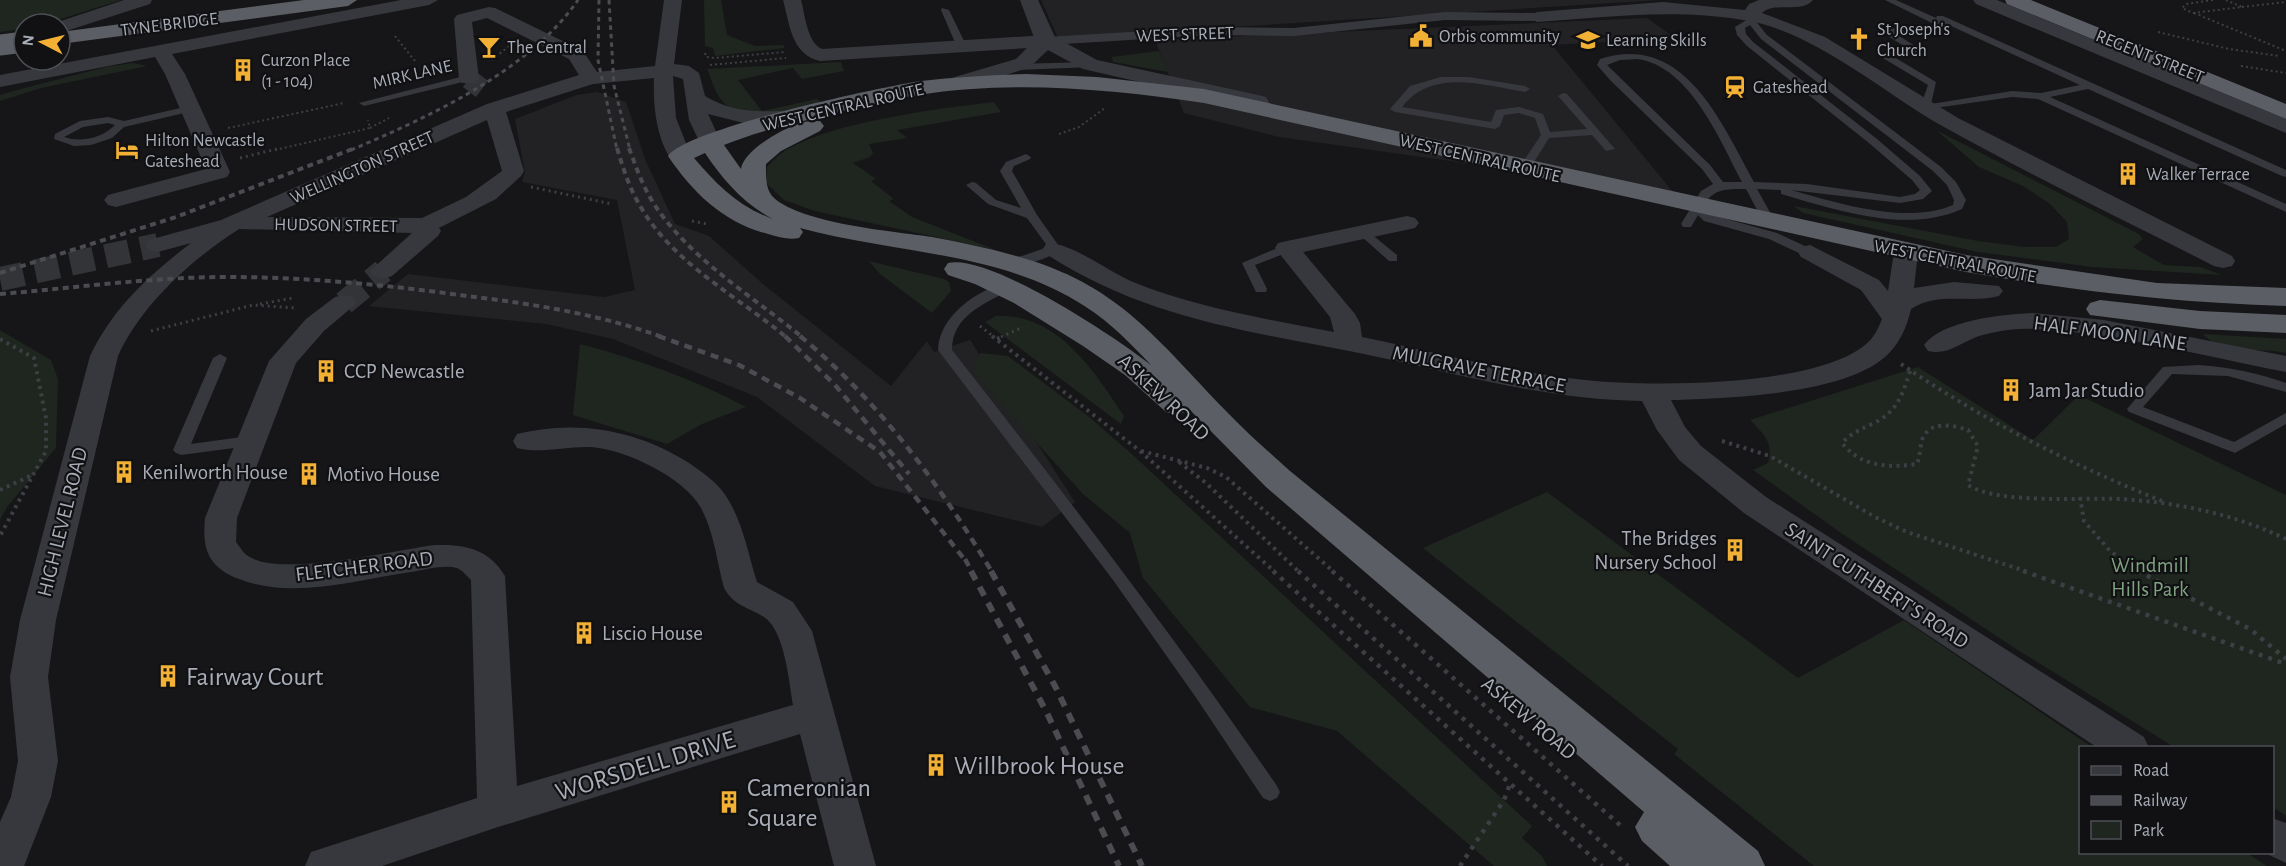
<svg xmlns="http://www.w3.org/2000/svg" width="2286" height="866" font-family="'Alegreya Sans',sans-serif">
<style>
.built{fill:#222225}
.green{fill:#1e261f}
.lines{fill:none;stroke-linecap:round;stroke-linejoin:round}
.minor-tunnel-far1{stroke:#333438;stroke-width:20;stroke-dasharray:20 10;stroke-linecap:butt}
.minor-tunnel{stroke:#333438;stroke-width:24;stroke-dasharray:24 12;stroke-linecap:butt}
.path-far3{stroke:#3d3f44;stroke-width:2;stroke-dasharray:2 3;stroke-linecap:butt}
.path-far2{stroke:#3d3f44;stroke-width:3;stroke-dasharray:2 4;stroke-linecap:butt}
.path-far1{stroke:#3d3f44;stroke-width:4;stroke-dasharray:3 4.5;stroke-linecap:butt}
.path{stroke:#3d3f44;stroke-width:4.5;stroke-dasharray:4 6;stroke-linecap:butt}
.service{fill:#37383d;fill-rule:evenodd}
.pedestrian{fill:#37383d;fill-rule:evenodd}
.minor{fill:#37383d;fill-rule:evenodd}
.tertiary{fill:#37383d;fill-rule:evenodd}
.trunk{fill:#5b5e65;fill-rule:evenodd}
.rail-far3{stroke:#4a4c52;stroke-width:3;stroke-dasharray:4.5 4;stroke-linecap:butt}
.rail-far2{stroke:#4a4c52;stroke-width:4;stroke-dasharray:6 4.5;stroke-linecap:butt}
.rail-far1{stroke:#4a4c52;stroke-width:4.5;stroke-dasharray:8 6;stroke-linecap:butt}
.rail{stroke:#4a4c52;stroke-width:6;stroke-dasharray:10 8;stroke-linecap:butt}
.trunk-bridge{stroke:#5b5e65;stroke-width:21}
.labels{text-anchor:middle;stroke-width:4.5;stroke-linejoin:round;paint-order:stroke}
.far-street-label{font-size:18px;fill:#a8adb8;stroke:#111113}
.far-poi-label{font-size:18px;fill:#a8adb8;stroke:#111113;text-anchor:start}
.street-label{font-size:21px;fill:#a8adb8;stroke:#111113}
.poi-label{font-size:21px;fill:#a8adb8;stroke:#111113;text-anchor:start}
.park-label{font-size:21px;fill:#7fa381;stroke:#111113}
.near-poi-label{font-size:26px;fill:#a8adb8;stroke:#111113;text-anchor:start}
.near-street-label{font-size:26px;fill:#a8adb8;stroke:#111113}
</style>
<rect width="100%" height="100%" fill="#161618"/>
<path class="built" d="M 1041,0 L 1659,0 L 1058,38 Z
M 1647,18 L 1675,38 L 1552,45 L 1673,192 L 1279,137 L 1184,113 L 1155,40 Z
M 597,92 L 626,102 L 645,159 L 675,224 L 709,236 L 763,284 L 891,386 L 927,341 L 934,352 L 970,340 L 1075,502 L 1042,527 L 875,486 L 757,397 L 613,339 L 546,324 L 369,306 L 408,274 L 604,297 L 635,290 L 617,200 L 522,182 L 525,173 L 515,119 L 577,95 Z"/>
<path class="green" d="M 0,0 L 121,0 L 45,24 L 24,24 L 24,29 L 0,32 Z
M 704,0 L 721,0 L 727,35 L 755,46 L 784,45 L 784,48 L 715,56 L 713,48 L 705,46 Z
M 1159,51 L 1168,72 L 1113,62 L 1112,57 Z
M 841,62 L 844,71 L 802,79 L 793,68 L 738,80 L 762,111 L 817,99 L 822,102 C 793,109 738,130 718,95 C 713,87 711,77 707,69 Z
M 133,63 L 147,66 L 41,88 L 0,101 L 0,95 L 13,91 L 106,67 Z
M 994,102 L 1001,112 L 897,130 L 907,138 L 869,144 L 873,153 L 870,157 L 853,163 L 876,179 L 871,181 L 894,199 L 889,201 L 912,217 L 996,250 L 815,211 L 784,200 L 766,183 L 767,167 C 773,161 780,153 788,149 C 838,121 936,109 994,102 Z
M 1936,130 L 2139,234 L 2143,239 L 2133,247 L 2164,265 L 2200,267 L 2222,275 L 2092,267 L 1978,252 L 1803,213 L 1794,206 L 1978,241 L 2024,247 L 2056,247 L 2069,239 L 2067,222 L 2050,204 L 2023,186 L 1979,167 Z
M 869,261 L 944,279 L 949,282 L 951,291 L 932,313 L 880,274 Z
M 996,316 C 1058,313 1094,371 1124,416 L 1121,424 L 985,322 Z
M 0,330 L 51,360 L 58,379 L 56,448 L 7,507 L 0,520 Z
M 2203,334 L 2286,339 L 2286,353 C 2261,347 2221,355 2203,334 Z
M 580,344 C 637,359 694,379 746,407 L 702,424 L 667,444 L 573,415 Z
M 980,353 L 1008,356 L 1088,416 L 1134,456 L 1532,826 L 1522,838 L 1542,856 L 1547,866 L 1494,866 L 1337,731 L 1250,707 L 1143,578 L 1130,533 L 1083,494 L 973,372 Z
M 1918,367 L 2033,440 L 2079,395 L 2286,495 L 2286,816 L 2273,807 L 2272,748 L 2174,747 L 2013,647 L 1841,533 L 1753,470 L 1768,463 C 1774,443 1764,434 1750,420 Z
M 1547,492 L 1798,678 L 1904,620 L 2092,747 L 2080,748 L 2080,852 L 2247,853 L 2267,866 L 1814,866 L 1674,754 L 1678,749 L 1423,548 Z"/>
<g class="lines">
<path class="minor-tunnel-far1" d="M 469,79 L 482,89"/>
<path class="minor-tunnel" d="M 0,279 L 158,245
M 344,303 L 383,271"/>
<path class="path-far3" d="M 2213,0 L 2186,4 L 2182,8 L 2193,13 L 2242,7 L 2226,0
M 2242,7 L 2286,2
M 2194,13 L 2286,51
M 2158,32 L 2229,49 L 2279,56
M 395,36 L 415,61
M 705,53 L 706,57 L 715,58 L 785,52
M 492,60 L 509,46
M 710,65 L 786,58
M 2241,66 L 2286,73
M 228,128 L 344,103
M 370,128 L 389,118
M 1059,134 L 1079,127 L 1105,108
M 275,150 L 370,128 L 368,120"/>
<path class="path-far2" d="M 240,158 L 281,148
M 531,187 L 612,204
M 692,221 L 707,224
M 260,304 L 293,298
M 980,326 L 994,337
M 151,331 L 253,305 L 296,308
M 1001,337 L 1023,327"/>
<path class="path-far1" d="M 992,336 L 1140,451 L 1275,572
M 0,339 L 34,358 L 46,418 L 46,451 L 0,536
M 997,339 L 1004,336
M 1901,364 C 1983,420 2070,464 2162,501
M 1910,371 C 1903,394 1897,412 1874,423 C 1862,429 1851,433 1842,443 C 1861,467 1888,468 1917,464 C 1920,456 1920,448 1922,440 C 1929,420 1952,425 1968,430 L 1978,446 L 1968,485 C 1999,505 2083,497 2122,499 C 2180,503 2234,514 2286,539
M 1722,441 L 1770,456 L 1875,517 L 1907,532 L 2028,572
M 1141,451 L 1207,468 L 1226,477 L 1334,572
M 1179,462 L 1206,483 L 1299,572
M 0,490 L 30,476
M 2080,497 L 2084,521 L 2110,551 L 2140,572"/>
<path class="path" d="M 1273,571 L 1602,866
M 1298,571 L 1628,866
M 1332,571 L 1621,826
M 2023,571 L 2286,664
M 2138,571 L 2250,629 L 2286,659
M 1460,866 L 1504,800 L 1510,784"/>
<path class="service" d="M 1885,0 L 1896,0 L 1936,18 L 1937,16 L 1943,16 L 2286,170 L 2286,177 L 2282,176 L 2088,89 L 2050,97 L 2286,204 L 2286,212 L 2038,99 L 2012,97 L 1921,110 L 1920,108 L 1928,85 L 1881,57 L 1881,53 L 1909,49 L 1881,32 L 1886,29 L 1936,25 ZM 1951,26 L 2080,85 L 2041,93 L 2012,91 L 1931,104 L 1936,82 L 1894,57 L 1923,51 L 1896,34 L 1947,30 Z
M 942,8 L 949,10 L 967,47 L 965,49 L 957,47 L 941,10 Z
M 1748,19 L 1754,19 L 1767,35 L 1941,167 L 1956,182 L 1966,200 L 1962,209 C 1907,234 1836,210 1781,194 L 1781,190 L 1757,189 L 1776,223 L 1770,227 L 1764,223 L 1746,189 C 1726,189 1714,188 1703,206 L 1712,215 L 1777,233 L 1807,247 L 1807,253 L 1799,253 L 1769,239 L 1704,221 L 1698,215 L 1691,227 L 1683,227 L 1681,224 L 1701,191 L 1713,184 L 1702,169 L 1611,81 L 1597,65 L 1600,59 C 1684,32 1721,122 1754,182 L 1807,184 L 1900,197 L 1915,194 L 1920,190 L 1912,180 L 1869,143 L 1747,46 L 1737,35 L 1735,27 ZM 1750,25 L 1761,39 L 1933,171 L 1947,185 L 1954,200 L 1953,205 C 1907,225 1837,203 1791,190 L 1900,203 L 1923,199 L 1932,191 L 1920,176 L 1877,139 L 1753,42 L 1746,34 L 1745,28 ZM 1638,59 C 1690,67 1720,140 1742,182 L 1723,182 L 1710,165 L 1607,65 L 1620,60 Z
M 1090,62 L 1095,65 L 1093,67 L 1014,70 L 1009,67 L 1014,64 Z
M 468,75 L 471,76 L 471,80 L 364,106 L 359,103 Z
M 1441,77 L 1469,77 L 1525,86 L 1530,89 L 1525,92 C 1483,85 1432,68 1402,107 L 1491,122 L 1496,110 L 1519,107 L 1543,114 L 1550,132 L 1587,129 L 1558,96 L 1563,93 L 1567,94 L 1615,149 L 1606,151 L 1592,135 L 1549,138 L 1529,170 L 1525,171 L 1519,168 L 1541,135 L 1535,118 L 1519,113 L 1504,115 L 1500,126 L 1495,129 L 1395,112 L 1390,109 L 1410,86 Z
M 189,106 L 193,107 L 193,111 L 124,127 L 112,138 L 91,145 L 74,146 L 54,139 L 55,134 L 80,121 L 108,117 L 124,121 ZM 108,123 L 115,125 C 102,138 81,143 64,137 L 83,127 Z
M 1026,154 L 1031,157 L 1030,159 L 1014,166 L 1012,171 L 1037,215 L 1061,249 C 1049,260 1019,267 1003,264 L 1003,258 L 1022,256 L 1048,247 L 1027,218 L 988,204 L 966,185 L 972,182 L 976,183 L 996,200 L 1021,208 L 1000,171 L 1006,162 Z
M 1365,229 L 1397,255 L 1397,261 L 1389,261 L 1361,236 L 1359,233 Z
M 1287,244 L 1293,248 L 1291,251 L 1255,265 L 1267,289 L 1266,292 L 1256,292 L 1242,263 Z
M 1005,283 L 1011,287 L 1010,290 C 984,304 952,316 952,350 C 1064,493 1174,636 1277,786 L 1280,792 L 1277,798 L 1270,801 L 1263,798 L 1197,699 L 1113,580 L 938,350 C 939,317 975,291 1005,283 Z
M 220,354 L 227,358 L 191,444 L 249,436 L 257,441 L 249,446 L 181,455 L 176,453 L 173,450 L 213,358 Z
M 2199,365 C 2229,367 2258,373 2286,383 L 2286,392 L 2228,376 L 2172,374 L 2143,407 L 2234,442 L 2286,413 L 2286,424 L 2235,453 L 2129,412 L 2127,409 L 2163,367 Z"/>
<path class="pedestrian" d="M 1445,12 L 1537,13 L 1544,17 L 1537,21 L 1445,20 L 1294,36 L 1214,35 L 1046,45 L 1039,41 L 1046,37 L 1214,27 L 1294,28 Z"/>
<path class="minor" d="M 401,0 L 438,0 L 429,5 L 172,54 L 185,74 L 230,172 L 227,177 L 116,207 L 108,205 L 104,200 L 108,195 L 206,169 L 165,74 L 155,57 L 0,87 L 0,75 Z
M 664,0 L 682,0 L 674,64 L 689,66 L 699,73 L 705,96 C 734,114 764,112 797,110 L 804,112 L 807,116 L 804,120 L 744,123 L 708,114 L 720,140 L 717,145 L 701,145 L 689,120 L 683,79 L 673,76 L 676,118 L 691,156 L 688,161 L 672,161 C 656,137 653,106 654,78 L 593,84 L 506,112 L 524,171 L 521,176 L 496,199 L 439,228 L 441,231 L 438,236 L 392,276 L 383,279 L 374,276 L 370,271 L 412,233 L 239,229 C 192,259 141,305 118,356 L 56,620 L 48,677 L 58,761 L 51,797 L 24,866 L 0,866 L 0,822 L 11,797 L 18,761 L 10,677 L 20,620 L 90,356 C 113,308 149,275 191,243 L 158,252 L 149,250 L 146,245 L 149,240 L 221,220 L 487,104 L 579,75 L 569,59 L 487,18 L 472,22 L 479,79 L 476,83 L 462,83 L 459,79 L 454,19 L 457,15 L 489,7 L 495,8 L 583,51 L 597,72 L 655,66 ZM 487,120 L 502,171 L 466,197 L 422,218 L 267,217 Z
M 783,0 L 801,0 C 805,14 807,43 822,49 L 1046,35 L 1055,41 L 1046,47 L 820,61 C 791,54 790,25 783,0 Z
M 1759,0 L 1813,0 C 1802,14 1774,1 1762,13 L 1825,37 L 1958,118 L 2232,256 L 2235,261 L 2232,266 L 2223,268 L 2214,266 C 2124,220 2032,176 1944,127 C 1887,95 1814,32 1749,21 C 1677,8 1609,17 1537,22 L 1528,17 L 1537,12 L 1663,2 L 1745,10 L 1749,4 Z
M 1973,0 L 1997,0 L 2286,119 L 2286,133 L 1976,4 Z
M 1407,216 L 1415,218 L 1419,223 L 1415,228 L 1303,252 L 1355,314 L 1360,323 L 1362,337 C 1436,352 1510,373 1585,380 C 1651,387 1814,387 1865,345 C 1874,338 1878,329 1882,319 L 1861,290 L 1801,257 L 1798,252 L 1801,247 L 1810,245 L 1879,280 L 1888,291 L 1894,252 L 1897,247 L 1906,245 L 1915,247 L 1918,252 L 1914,288 L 1954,282 L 1999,286 L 2003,291 L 1999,296 C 1969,304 1939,291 1911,309 C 1907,327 1899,345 1885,357 C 1841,395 1728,398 1671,400 L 1685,427 L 1701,446 L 1766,497 L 2144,737 L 2149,748 L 2098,748 L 1744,513 L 1679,460 L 1657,430 L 1642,401 C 1552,400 1466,376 1378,357 C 1259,332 1151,322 1046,254 L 1043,249 L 1046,244 C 1066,239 1111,273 1133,282 C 1197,308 1267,319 1334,332 L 1330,317 L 1275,248 L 1278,243 L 1287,241 Z
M 344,295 L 353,297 L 357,303 L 324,331 L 296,363 L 237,518 L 236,542 C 240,547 243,553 248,556 C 281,578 395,550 435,545 C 465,544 489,549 505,576 L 517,786 L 793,705 C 789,682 785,631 764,617 C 748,607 734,606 724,588 C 717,562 714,532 701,508 C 684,477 624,449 591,447 C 567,446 540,454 517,448 L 513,441 L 517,434 C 576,419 638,430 689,463 C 702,472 717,482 726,496 C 743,522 748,554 757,582 L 793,602 L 812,631 L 876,866 L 834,866 L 800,734 L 498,827 L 382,866 L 305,866 L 311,852 L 477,798 L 471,580 C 467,576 462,570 457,568 C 444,564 424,570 411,572 C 355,580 293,600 239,579 C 208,567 202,549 205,518 L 269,361 L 306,319 L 335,297 Z
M 2033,313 L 2104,320 L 2286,356 L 2286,372 C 2203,356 2118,333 2033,329 C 2015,328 1997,331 1979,336 C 1961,342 1948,356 1928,351 L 1924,345 C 1942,320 2005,314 2033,313 Z
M 2272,818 L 2286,823 L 2286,863 L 2263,852 L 2272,852 Z"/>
<path class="tertiary" d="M 124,0 L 152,0 L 150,4 L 60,33 L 60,24 L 52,24 Z
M 1020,0 L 1038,0 L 1055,37 L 1097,60 L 1258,95 L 1266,97 L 1269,102 L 1266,107 L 1258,109 L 1083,69 L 1048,50 L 1030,67 L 964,89 L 948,89 L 945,84 L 948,79 L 1016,59 L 1035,40 Z"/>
<path class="trunk" d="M 304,0 L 357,0 L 348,6 L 60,44 L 60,32 Z
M 2005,0 L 2031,0 L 2286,104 L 2286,119 L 2007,4 Z
M 1026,74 L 1097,77 L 1204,89 L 1966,255 L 2157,283 L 2286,288 L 2286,306 C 2178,303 2073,291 1966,272 L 1204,103 C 1109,89 1013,80 918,95 C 886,100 855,108 824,116 C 790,124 756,132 724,145 L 741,169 C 743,148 801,116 820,121 L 824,126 L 820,131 L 781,151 L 766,164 C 766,175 765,190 774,198 C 804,224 892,231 932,237 C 960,242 988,248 1016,256 C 1119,284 1157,340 1227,412 C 1247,433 1269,452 1290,471 L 1758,851 L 1765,866 L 1670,866 L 1642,841 L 1635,827 L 1644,812 L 1266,487 L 1190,410 L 1177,415 L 1166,412 L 1125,375 L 1083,346 L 1014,303 L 975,284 L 948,275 L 944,269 L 948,263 C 989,253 1117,338 1151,365 C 1131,344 1110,322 1086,307 C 1001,251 895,254 800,228 L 803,232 L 799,238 C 788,240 779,237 768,234 C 724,223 693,193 668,156 C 686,129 880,87 921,81 C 956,77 991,75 1026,74 ZM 705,153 C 723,180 744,204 773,219 C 739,207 717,185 694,158 Z
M 2100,300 L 2200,311 L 2286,315 L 2286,333 L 2200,329 L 2090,315 L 2086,309 L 2090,303 Z"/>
<path class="rail-far3" d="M 599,0 L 598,60 L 617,150
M 609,0 L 614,86 L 630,150
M 351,150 C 429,117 529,71 578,0"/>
<path class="rail-far2" d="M 617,148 C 623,168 629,187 639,204 C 671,262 737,296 786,337
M 629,148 C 636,167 643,187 654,204 C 690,259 752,296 802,337
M 0,273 L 176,217 L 355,148
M 0,294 C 75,288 151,277 227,277 C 307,277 387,285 467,296 C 533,304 599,314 662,337"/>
<path class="rail-far1" d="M 658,336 L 739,365 L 800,398 L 880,452 L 968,564
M 785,336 L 835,385 L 909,474
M 800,336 C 879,401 940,485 992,572
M 965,559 L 972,572"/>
<path class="rail" d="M 971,571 L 1047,713 L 1119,866
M 991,571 L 1055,686 L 1142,866"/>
<path class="trunk-bridge" d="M 0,45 L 24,42"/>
</g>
<defs>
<g id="civic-bare" transform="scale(1.8)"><path d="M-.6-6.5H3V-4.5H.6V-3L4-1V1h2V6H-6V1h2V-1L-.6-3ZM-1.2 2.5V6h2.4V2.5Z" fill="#f2b134" stroke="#111113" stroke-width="2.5" paint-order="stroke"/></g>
<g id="church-bare" transform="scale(1.8)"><path d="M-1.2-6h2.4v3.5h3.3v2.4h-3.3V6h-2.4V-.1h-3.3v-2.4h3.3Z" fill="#f2b134" stroke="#111113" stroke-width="2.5" paint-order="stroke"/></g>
<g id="university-bare" transform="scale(1.8)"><path d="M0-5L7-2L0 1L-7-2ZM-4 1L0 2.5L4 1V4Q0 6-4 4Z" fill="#f2b134" stroke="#111113" stroke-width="2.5" paint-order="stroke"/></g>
<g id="bar-bare" transform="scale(1.8)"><path d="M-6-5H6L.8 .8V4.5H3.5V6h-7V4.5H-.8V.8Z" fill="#f2b134" stroke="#111113" stroke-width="2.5" paint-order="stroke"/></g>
<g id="building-bare" transform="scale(1.8)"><path d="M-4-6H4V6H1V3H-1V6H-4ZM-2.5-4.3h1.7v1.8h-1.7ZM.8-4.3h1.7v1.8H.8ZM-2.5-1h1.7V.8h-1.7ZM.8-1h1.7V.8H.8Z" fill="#f2b134" stroke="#111113" stroke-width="2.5" paint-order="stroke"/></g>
<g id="station-bare" transform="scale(1.8)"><path d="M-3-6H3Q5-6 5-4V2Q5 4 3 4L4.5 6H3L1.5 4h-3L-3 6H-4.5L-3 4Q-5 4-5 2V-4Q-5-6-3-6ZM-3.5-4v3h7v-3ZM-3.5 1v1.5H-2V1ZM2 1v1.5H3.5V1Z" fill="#f2b134" stroke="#111113" stroke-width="2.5" paint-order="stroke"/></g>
<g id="hotel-bare" transform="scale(1.8)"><path d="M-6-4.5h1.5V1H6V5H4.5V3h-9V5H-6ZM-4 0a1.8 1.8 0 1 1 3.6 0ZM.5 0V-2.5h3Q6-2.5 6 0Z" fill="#f2b134" stroke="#111113" stroke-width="2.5" paint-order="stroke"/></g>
</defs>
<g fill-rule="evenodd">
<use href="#civic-bare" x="1421" y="36"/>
<use href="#church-bare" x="1859" y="39"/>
<use href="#university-bare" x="1588" y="40"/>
<use href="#bar-bare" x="489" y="47"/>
<use href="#building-bare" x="243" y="70"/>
<use href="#station-bare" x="1735" y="87"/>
<use href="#hotel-bare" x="127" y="150"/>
<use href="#building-bare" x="2128" y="174"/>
<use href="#building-bare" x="326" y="371"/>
<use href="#building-bare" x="2011" y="390"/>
<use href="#building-bare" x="124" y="472"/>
<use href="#building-bare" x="309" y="474"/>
<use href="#building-bare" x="1735" y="550"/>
<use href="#building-bare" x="584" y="633"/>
<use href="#building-bare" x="168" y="676"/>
<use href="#building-bare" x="936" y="765"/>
<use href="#building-bare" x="729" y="802"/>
</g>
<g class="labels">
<g class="far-street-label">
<text transform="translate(169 24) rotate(-7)" y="6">TYNE BRIDGE</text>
<text transform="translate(1185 34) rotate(-2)" y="6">WEST STREET</text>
<text transform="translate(2150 56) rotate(22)" y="6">REGENT STREET</text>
<text transform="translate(412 74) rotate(-13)" y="6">MIRK LANE</text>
<text transform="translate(843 107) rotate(-13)" y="6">WEST CENTRAL ROUTE</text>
<text transform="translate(1480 158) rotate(13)" y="6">WEST CENTRAL ROUTE</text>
<text transform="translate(362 167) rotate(-24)" y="6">WELLINGTON STREET</text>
<text transform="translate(336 225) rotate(1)" y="6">HUDSON STREET</text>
<text transform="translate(1955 261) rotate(11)" y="6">WEST CENTRAL ROUTE</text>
</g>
<g class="far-poi-label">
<text x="1877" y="35">St Joseph's<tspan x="1877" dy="21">Church</tspan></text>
<text x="1439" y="42">Orbis community</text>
<text x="1606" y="46">Learning Skills</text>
<text x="507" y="53">The Central</text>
<text x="261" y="66">Curzon Place<tspan x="261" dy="21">(1 - 104)</tspan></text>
<text x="1753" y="93">Gateshead</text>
<text x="145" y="146">Hilton Newcastle<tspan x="145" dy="21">Gateshead</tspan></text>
<text x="2146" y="180">Walker Terrace</text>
</g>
<g class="street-label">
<text transform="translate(2110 333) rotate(8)" y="7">HALF MOON LANE</text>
<text transform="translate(1479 369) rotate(11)" y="7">MULGRAVE TERRACE</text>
<text transform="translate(1164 397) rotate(43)" y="7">ASKEW ROAD</text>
<text transform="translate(62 522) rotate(-76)" y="7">HIGH LEVEL ROAD</text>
<text transform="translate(364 566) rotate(-7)" y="7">FLETCHER ROAD</text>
<text transform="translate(1877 585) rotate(33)" y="7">SAINT CUTHBERT'S ROAD</text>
<text transform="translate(1529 718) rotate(40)" y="7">ASKEW ROAD</text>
</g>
<g class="poi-label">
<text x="344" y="378">CCP Newcastle</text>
<text x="2029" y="397">Jam Jar Studio</text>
<text x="142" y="479">Kenilworth House</text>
<text x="327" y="481">Motivo House</text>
<text x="1717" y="545" text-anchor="end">The Bridges<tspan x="1717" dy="24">Nursery School</tspan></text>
<text x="602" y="640">Liscio House</text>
</g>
<g class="park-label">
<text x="2150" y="572">Windmill<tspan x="2150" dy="24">Hills Park</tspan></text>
</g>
<g class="near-poi-label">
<text x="186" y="685">Fairway Court</text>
<text x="954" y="774">Willbrook House</text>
<text x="747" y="796">Cameronian<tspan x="747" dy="30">Square</tspan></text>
</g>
<g class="near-street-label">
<text transform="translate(645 765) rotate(-17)" y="9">WORSDELL DRIVE</text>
</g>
</g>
<rect x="2079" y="746" width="195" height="108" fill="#111113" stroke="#4d4f55" stroke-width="1.5"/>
<rect x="2091" y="766" width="30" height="9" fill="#37383d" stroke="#4d4f55" stroke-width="1.5"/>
<text x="2133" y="776" font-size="18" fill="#a8adb8">Road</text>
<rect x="2091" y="796" width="30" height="9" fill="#4a4c52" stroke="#4d4f55" stroke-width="1.5"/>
<text x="2133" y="806" font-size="18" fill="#a8adb8">Railway</text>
<rect x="2091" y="821" width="30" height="18" fill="#1e261f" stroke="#4d4f55" stroke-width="1.5"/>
<text x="2133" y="836" font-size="18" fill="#a8adb8">Park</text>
<g transform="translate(42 42) rotate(277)"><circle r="28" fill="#111113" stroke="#4d4f55" stroke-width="1.5"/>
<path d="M0-4.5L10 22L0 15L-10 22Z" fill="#f2b134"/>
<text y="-9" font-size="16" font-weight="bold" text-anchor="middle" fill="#a8adb8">N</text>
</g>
</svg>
